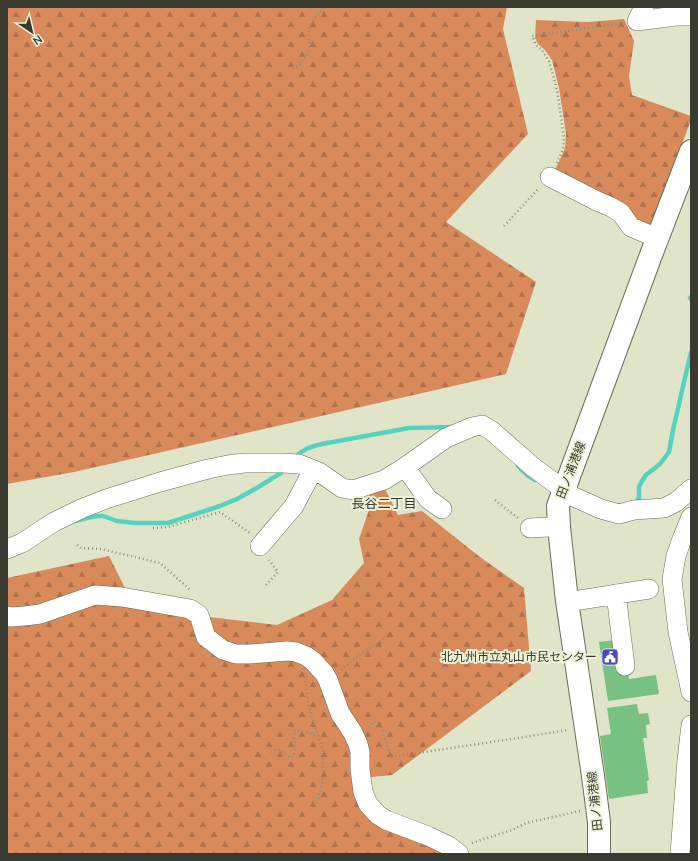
<svg xmlns="http://www.w3.org/2000/svg" width="698" height="861" font-family="Mulish,'Noto Sans JP',sans-serif">
<style>
.forest{fill:url(#forest-firs)}
.lines{fill:none;stroke-linecap:round;stroke-linejoin:round}
.stream{stroke:#56d3bf;stroke-width:4.5}
.building{fill:#77c183}
.minor-casing{stroke:#696d55;stroke-width:20}
.major-casing{stroke:#696d55;stroke-width:24}
.path{stroke:#8a8d7b;stroke-width:2.5;stroke-dasharray:1 3;stroke-linecap:butt}
.minor{stroke:#fff;stroke-width:19}
.major{stroke:#fff;stroke-width:22}
.labels{text-anchor:middle;stroke-width:4;stroke-linejoin:round;paint-order:stroke}
.street-label{font-size:12px;fill:#383a30;stroke:#edf2d7}
.poi-label{font-size:12px;fill:#383a30;stroke:#edf2d7;text-anchor:end}
.neighbourhood-label{font-size:13px;fill:#383a30;stroke:#edf2d7}
</style>
<defs>
<pattern id="forest-firs" width="22" height="20" patternUnits="userSpaceOnUse"><rect width="22" height="20" fill="#d98a5a"/><path d="M5 1l3.5 6h-7zM16 11l3.5 6h-7z" fill="#b1724b"/></pattern>
</defs>
<rect width="100%" height="100%" fill="#e0e5ca"/>
<path class="forest" d="M 7,7 L 507,7 L 503,29 L 528,134 L 446,222 L 536,282 L 506,374 L 74,472 L 7,484 Z
M 624,19 L 634,41 L 629,76 L 632,95 L 691,116 L 691,120 L 649,231 L 553,175 L 565,148 L 566,134 L 559,88 L 552,60 L 544,49 L 538,44 L 535,38 L 536,20 L 588,22 Z
M 384,487 L 398,515 L 422,511 L 480,557 L 524,588 L 531,671 L 392,775 L 353,779 L 366,817 L 445,851 L 447,854 L 7,854 L 7,578 L 109,556 L 125,588 L 167,612 L 277,625 L 332,600 L 364,563 L 359,539 L 371,504 L 365,493 Z"/>
<g class="lines">
<path class="stream" d="M 691,297 L 690,298 L 691,299
M 294,458 C 303,449 310,447 322,444 L 409,428 L 453,427
M 518,466 L 527,475 L 535,480
M 636,506 L 639,497 L 639,487 L 642,481 L 646,475 L 660,464 L 669,452 L 673,430 L 691,352
M 75,521 L 87,518 L 97,516 L 103,516 L 117,521 L 135,523 L 168,523 L 220,506 L 237,499 L 255,489 L 281,473 L 284,468"/>
</g>
<path class="building" d="M 616,640 L 628,673 L 629,679 L 656,675 L 659,694 L 608,701 L 599,642 Z
M 637,704 L 639,714 L 648,713 L 650,724 L 646,725 L 647,738 L 643,738 L 649,780 L 647,781 L 648,793 L 609,799 L 600,736 L 611,734 L 607,708 Z"/>
<g class="lines">
<g class="minor-casing">
<path id="minor" d="M 644,7 L 637,21 L 676,16 L 691,16
M 550,177 L 597,201 L 611,207 L 621,213 L 631,227 L 650,235 L 658,238
M 405,467 L 428,499 L 442,509
M 691,517 L 682,539 L 676,556 L 672,579 L 678,632 L 691,692
M 530,528 L 549,527
M 260,546 L 294,506 L 313,470
M 7,549 L 22,543 L 54,522 L 83,508 L 106,499 L 160,482 L 208,469 L 228,465 L 244,463 L 283,463 L 299,464 L 319,472 L 342,488 L 353,490 L 384,480 L 405,467 L 446,438 L 472,427 L 482,425 L 492,431 L 533,467 L 556,484 L 564,490 L 574,497 L 601,509 L 619,514 L 634,510 L 664,508 L 676,502 L 691,489
M 616,594 L 625,666
M 567,601 L 580,600 L 649,589
M 7,616 L 11,617 L 25,616 L 40,614 L 95,595 L 122,597 L 190,609 L 199,615 L 206,637 L 223,650 L 236,654 L 250,654 L 287,651 L 296,652 L 306,656 L 313,661 L 324,673 L 328,680 L 340,713 L 353,733 L 358,744 L 360,752 L 360,769 L 363,792 L 368,804 L 378,815 L 386,820 L 428,836 L 449,846 L 459,854
M 680,854 L 687,760 L 691,725"/>
</g>
<g class="major-casing">
<path id="major" d="M 599,854 L 599,822 L 593,776 L 567,601 L 559,527 L 558,506 L 564,490 L 651,255 L 691,151"/>
</g>
<path class="path" d="M 293,69 L 299,65 L 307,56 L 310,43 L 308,34 L 311,23 L 322,10 L 323,7
M 557,163 L 563,149 L 564,137 L 557,90 L 549,61 L 542,50 L 536,45 L 532,36 L 622,23
M 504,226 L 539,188
M 495,500 L 518,518
M 153,528 L 168,527 L 220,512 L 250,533
M 77,545 L 81,548 L 101,549 L 160,563 L 187,587 L 191,591
M 266,585 L 278,572 L 269,560
M 341,670 L 355,658 L 384,639
M 305,677 L 308,703 L 323,751 L 323,781 L 316,805
M 369,727 L 373,722 L 375,722 L 381,727 L 391,757 L 518,738 L 568,730
M 271,752 L 278,749 L 291,758 L 295,752 L 294,731 L 301,731 L 318,736
M 472,843 L 512,830 L 526,823 L 580,811"/>
<use href="#minor" class="minor"/>
<use href="#major" class="major"/>
</g>
<defs>
<g id="civic-square" transform="scale(0.9)"><rect x="-9" y="-9" width="18" height="18" rx="4" fill="#4a49bf" stroke="#edf2d7"/><path d="M-.6-6.5H3V-4.5H.6V-3L4-1V1h2V6H-6V1h2V-1L-.6-3ZM-1.2 2.5V6h2.4V2.5Z" fill="#fff"/></g>
</defs>
<g fill-rule="evenodd">
<use href="#civic-square" x="610" y="657"/>
</g>
<g class="labels">
<g class="street-label">
<text transform="translate(571 470) rotate(-69)" y="4">田ノ浦港線</text>
<text transform="translate(595 801) rotate(-96)" y="4">田ノ浦港線</text>
</g>
<g class="poi-label">
<text x="597" y="661">北九州市立丸山市民センター</text>
</g>
<g class="neighbourhood-label">
<text x="384" y="508">長谷二丁目</text>
</g>
</g>
<rect width="698" height="861" fill="none" stroke="#383a30" stroke-width="16"/>
<g transform="translate(32 32) rotate(145)" stroke="#edf2d7" stroke-width="3" paint-order="stroke">
<path d="M0-3L7 15L0 10L-7 15Z" fill="#383a30"/>
<text y="-6" font-size="11" font-weight="bold" text-anchor="middle" fill="#383a30">N</text>
</g>
</svg>
